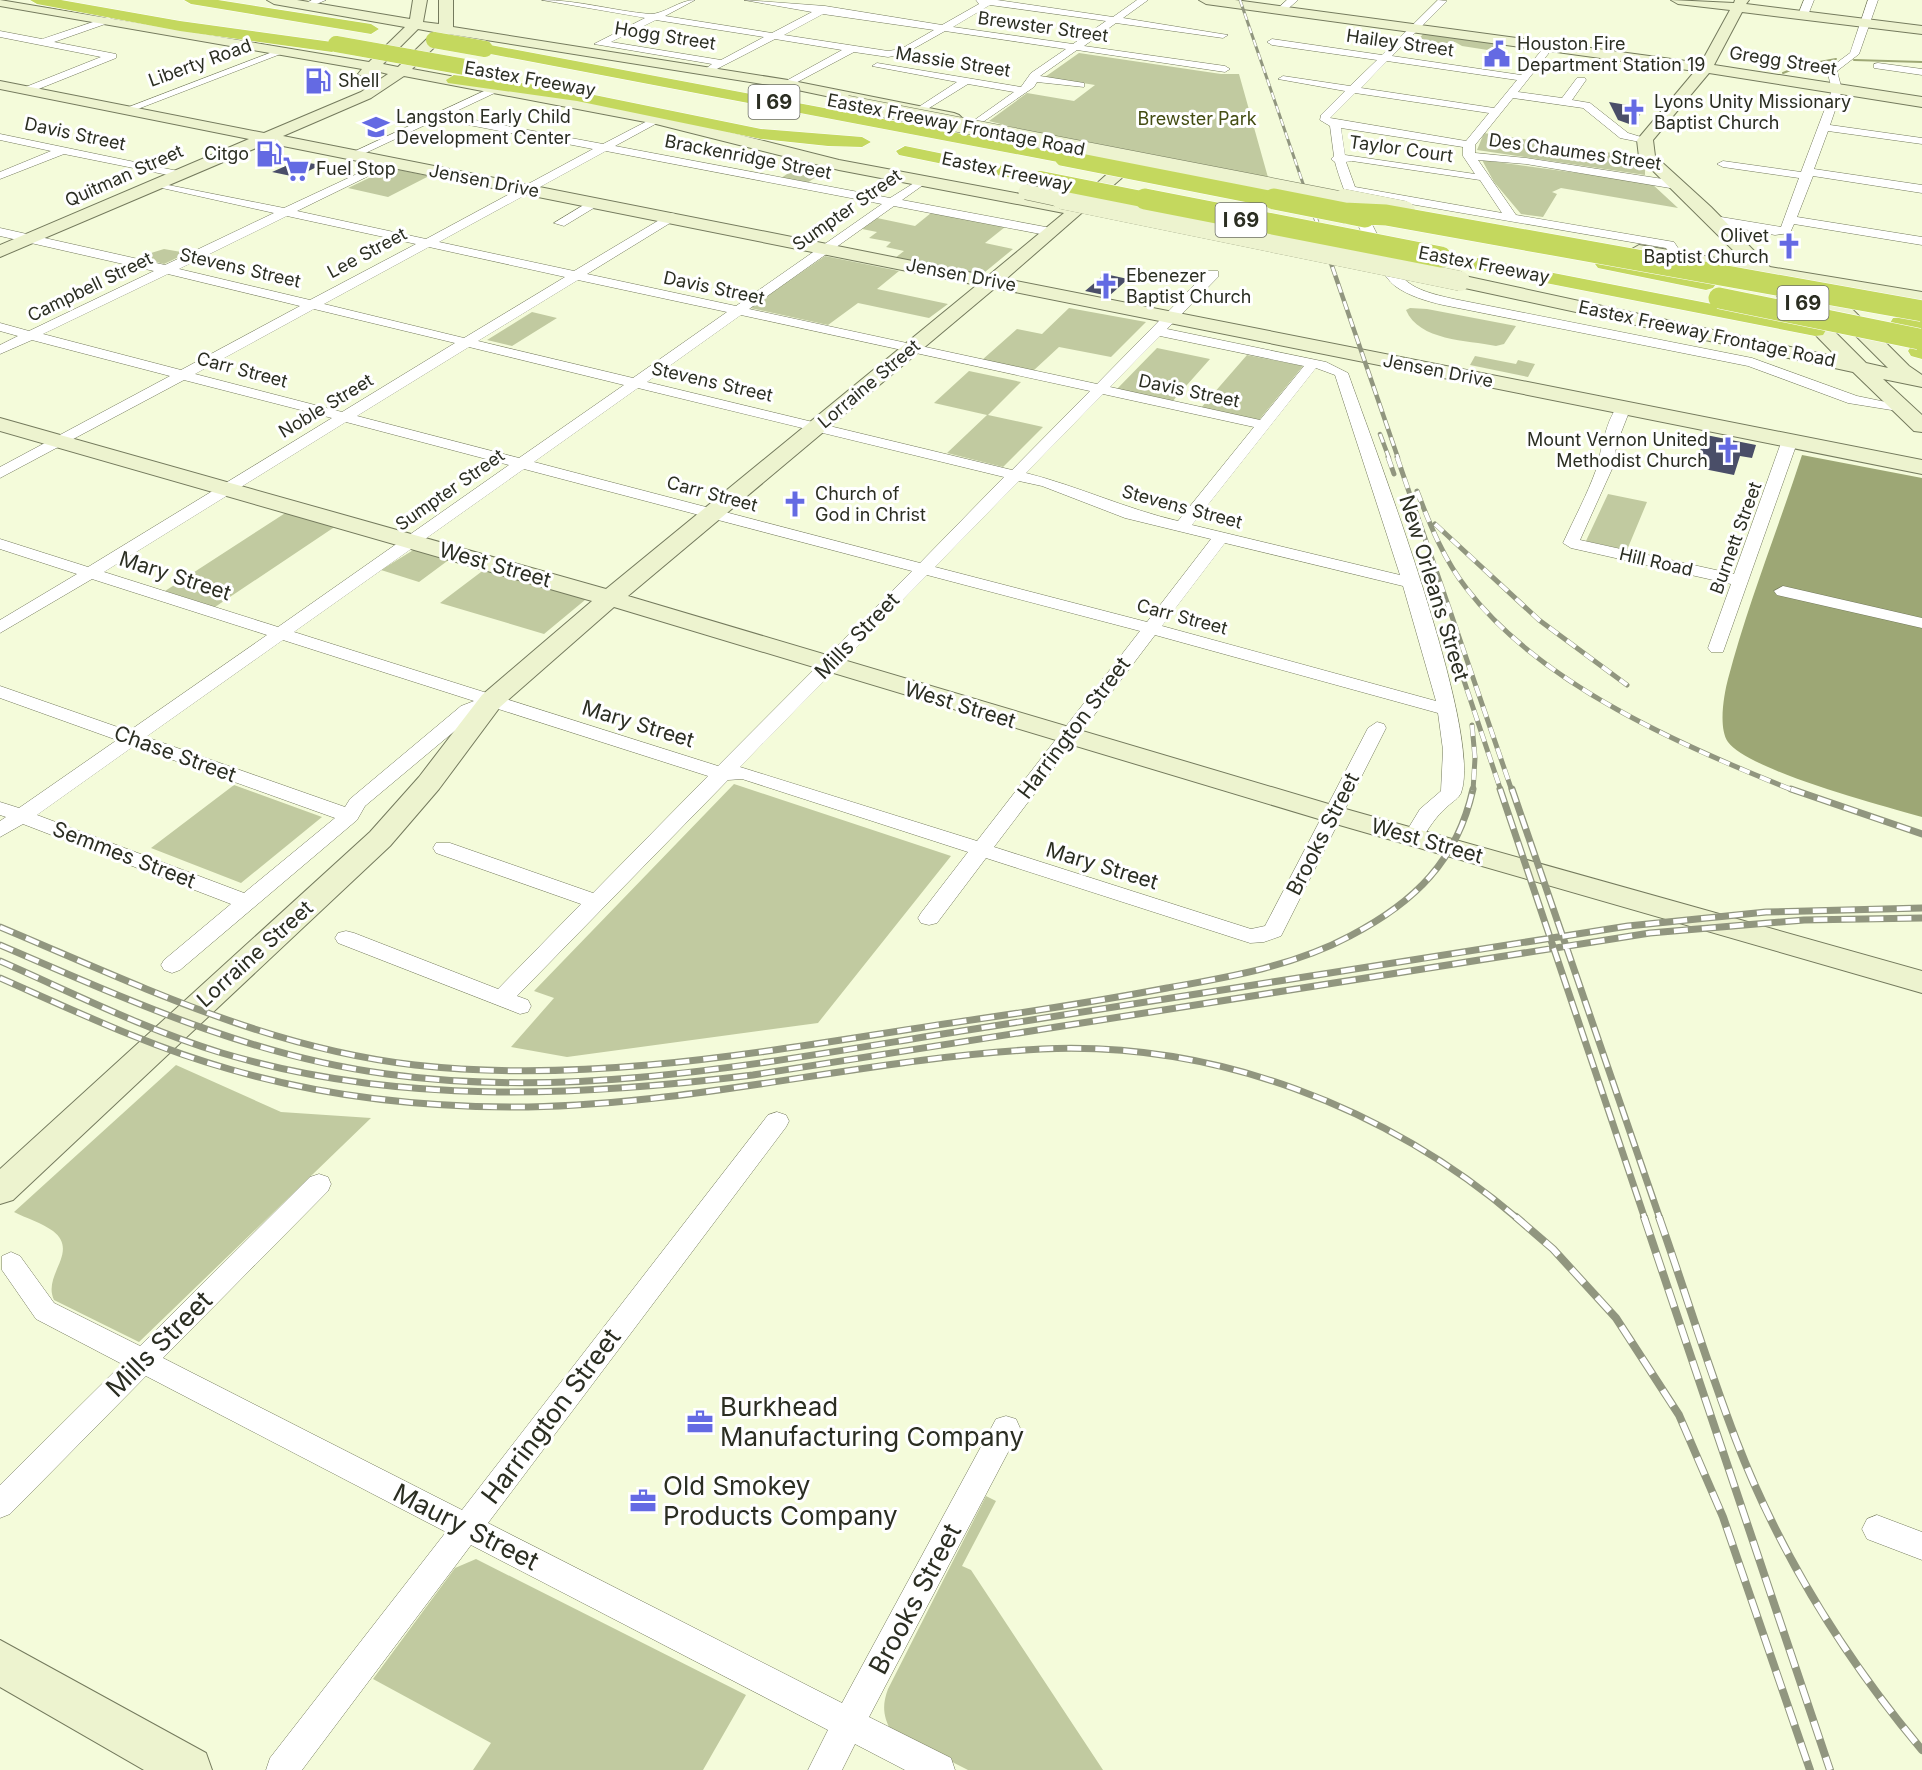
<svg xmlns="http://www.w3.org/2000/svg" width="1922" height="1770" font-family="Inter,sans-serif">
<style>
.green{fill:#c1caa0}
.water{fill:#9da775}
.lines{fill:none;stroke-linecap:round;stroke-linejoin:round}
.stream{stroke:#9da775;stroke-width:2}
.building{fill:#4a4e68}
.street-casing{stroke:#747a5d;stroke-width:1}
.secondary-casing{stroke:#747a5d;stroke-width:2}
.highway-casing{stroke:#fff;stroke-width:1}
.street{fill:#fff;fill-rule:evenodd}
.secondary{fill:#edf3cf;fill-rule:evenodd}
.highway{fill:#c4d85e;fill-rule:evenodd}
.rail-far4-casing{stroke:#91967f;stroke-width:3}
.rail-far3-casing{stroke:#91967f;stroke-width:4.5}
.rail-far2-casing{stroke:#91967f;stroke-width:5}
.rail-far1-casing{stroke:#91967f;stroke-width:7}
.rail-casing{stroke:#91967f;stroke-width:8}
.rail-far4{stroke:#fff;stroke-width:2;stroke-dasharray:7;stroke-linecap:butt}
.rail-far3{stroke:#fff;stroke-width:3;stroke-dasharray:9;stroke-linecap:butt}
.rail-far2{stroke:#fff;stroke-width:4;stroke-dasharray:11;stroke-linecap:butt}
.rail-far1{stroke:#fff;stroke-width:4.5;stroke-dasharray:14;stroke-linecap:butt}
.rail{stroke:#fff;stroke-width:6;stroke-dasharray:19;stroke-linecap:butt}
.secondary-bridge-far1-casing{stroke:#747a5d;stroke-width:16;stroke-linecap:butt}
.secondary-bridge-casing{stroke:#747a5d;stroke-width:20;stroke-linecap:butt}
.highway-bridge-far1-casing{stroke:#fff;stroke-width:17;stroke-linecap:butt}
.highway-bridge-casing{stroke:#fff;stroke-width:22;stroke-linecap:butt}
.secondary-bridge-far1{stroke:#edf3cf;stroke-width:15}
.secondary-bridge{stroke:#edf3cf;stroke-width:20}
.highway-bridge-far1{stroke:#c4d85e;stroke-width:16}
.highway-bridge{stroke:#c4d85e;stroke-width:21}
.labels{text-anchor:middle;stroke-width:6;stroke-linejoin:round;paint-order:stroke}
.far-street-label{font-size:18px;fill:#2b2e22;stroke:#fff}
.far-poi-label{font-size:18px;fill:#2b2e22;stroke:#fff;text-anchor:start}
.far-park-label{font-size:18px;fill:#444d13;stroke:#fff}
.shield{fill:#fff;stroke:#6b6d64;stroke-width:1.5}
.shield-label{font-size:20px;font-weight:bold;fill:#2b2e22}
.street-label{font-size:21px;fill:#2b2e22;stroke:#fff}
.near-street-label{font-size:26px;fill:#2b2e22;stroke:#fff}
.near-poi-label{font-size:26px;fill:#2b2e22;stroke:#fff;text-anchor:start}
</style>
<rect width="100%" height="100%" fill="#f4fbda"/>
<path class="green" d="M 1425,32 L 1497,44 L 1499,46 L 1494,51 L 1462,46 L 1455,42 L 1410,48 Z
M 1079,53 L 1221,74 L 1239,74 L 1269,181 L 1101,150 L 989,121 L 1027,93 L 1074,101 L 1095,85 L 1045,77 Z
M 1484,133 L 1631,156 L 1645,170 L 1645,175 L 1477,150 Z
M 1482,160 L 1651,183 L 1678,208 L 1561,188 L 1552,192 L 1557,194 L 1543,217 L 1521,214 L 1494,182 Z
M 801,165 L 827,170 L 807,183 L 781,178 Z
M 390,168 L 429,176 L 388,197 L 348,188 Z
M 931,213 L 1005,227 L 985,243 L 1013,249 L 985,272 L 976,274 L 895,258 L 904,251 L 886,247 L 891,242 L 869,238 L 877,232 L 862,229 L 877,218 L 915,226 Z
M 164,249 L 187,253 L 164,264 L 138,257 Z
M 825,256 L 899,271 L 877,289 L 948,304 L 929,318 L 858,303 L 828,325 L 750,308 Z
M 1069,308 L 1146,322 L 1111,357 L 1059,347 L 1033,371 L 982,360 L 1017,329 L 1042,334 Z
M 1410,308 L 1427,309 L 1516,326 L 1504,344 L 1496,346 C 1467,340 1419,341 1406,310 Z
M 532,312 L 557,318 L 512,346 L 487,340 Z
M 1157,348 L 1210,359 L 1171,403 L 1115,391 Z
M 1247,355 L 1303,366 L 1259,420 L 1200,409 Z
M 1475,356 L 1516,364 L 1518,360 L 1535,364 L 1528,377 L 1470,365 Z
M 969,371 L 1021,382 L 988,415 L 1043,427 L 1003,467 L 947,453 L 987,415 L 934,403 Z
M 1608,494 L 1647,502 L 1627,550 L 1586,541 Z
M 290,510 L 339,524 L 215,607 L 165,591 Z
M 415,549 L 450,559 L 419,582 L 381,570 Z
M 485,569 L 583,597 L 585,600 L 544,634 L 440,603 Z
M 734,784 L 951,856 L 818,1023 L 567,1057 L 511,1047 L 554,998 L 534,991 Z
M 234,785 L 322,817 L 241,883 L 151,848 Z
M 176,1065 L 281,1112 L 371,1118 L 139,1342 L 54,1300 C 42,1275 80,1252 53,1231 C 42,1223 26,1218 14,1212 Z
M 986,1496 L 996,1501 L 962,1566 L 971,1570 L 1103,1770 L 968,1770 L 891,1731 C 883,1716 882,1705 888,1689 Z
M 476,1559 L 746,1695 L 703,1770 L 473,1770 L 491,1743 L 373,1679 L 455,1568 Z"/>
<path class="water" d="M 1802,455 L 1922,478 L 1922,817 C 1883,806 1750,771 1728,742 C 1718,728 1724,694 1728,679 C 1748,603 1778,529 1802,455 Z"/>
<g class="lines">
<path class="stream" d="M 1854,60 L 1922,62
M 1783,73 L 1803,65 L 1836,59"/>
</g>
<path class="building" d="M 1609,102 L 1645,108 L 1632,125 L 1618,120 Z
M 297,161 L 321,165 L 296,177 L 272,172 Z
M 1105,274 L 1128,279 L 1109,296 L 1085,291 Z
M 1706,435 L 1756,445 L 1752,458 L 1740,456 L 1734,475 L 1694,467 Z"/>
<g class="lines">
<g class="street-casing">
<path id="street" d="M 312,0 L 326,0 L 307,8 L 302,5 Z
M 542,0 C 579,0 614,11 650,14 C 665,14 679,0 695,0 L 665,16 L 772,33 L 812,12 L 744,0 L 825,6 L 942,25 L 979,4 L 976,0 L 997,0 L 1113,17 L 1137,0 L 1148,0 L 1123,18 L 1228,35 L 1223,38 L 1116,23 L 1084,46 L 1225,66 L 1230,69 L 1225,72 L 1077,50 L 1040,76 L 1084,83 L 1084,87 L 1037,82 L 1034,87 L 977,126 L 972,123 L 973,121 L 1014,92 L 968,84 L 921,113 L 916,110 L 917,108 L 957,82 L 872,66 L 877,63 L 1021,87 L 1031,73 L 1066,49 L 945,31 L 904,54 L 888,57 L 854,52 L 788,87 L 784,86 L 784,82 L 842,50 L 775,39 L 709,73 L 704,70 L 712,64 L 594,44 L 645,18 ZM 990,5 L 1106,21 L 1073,44 L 953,27 ZM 823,14 L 934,30 L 901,49 L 888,51 L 784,35 ZM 656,20 L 764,37 L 721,60 L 611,42 Z
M 1287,0 L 1298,0 L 1283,13 L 1277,13 L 1277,9 Z
M 1438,0 L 1447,1 L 1392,56 L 1521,75 L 1546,45 L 1552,45 L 1552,49 L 1518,92 L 1562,98 L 1577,78 L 1585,78 L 1586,80 L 1572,100 L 1590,103 L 1628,133 L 1651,140 L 1645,143 L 1620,138 L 1583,108 L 1513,98 L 1475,145 L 1475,153 L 1526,158 L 1676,181 L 1682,185 L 1676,189 L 1526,164 L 1478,160 L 1516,215 L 1674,242 L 1684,257 L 1682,260 L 1674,260 L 1666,248 L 1358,195 C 1365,211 1373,226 1381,242 C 1400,283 1409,289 1454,299 L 1752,358 L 1857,396 L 1910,407 L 1912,410 L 1910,413 L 1848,403 L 1748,366 L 1443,305 C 1426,301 1409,296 1395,286 C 1373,269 1342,189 1335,162 L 1331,159 L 1334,156 L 1330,126 L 1320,120 L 1321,115 L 1345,91 L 1278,79 L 1283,76 L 1350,86 L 1377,60 L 1272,45 L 1267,42 L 1272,39 L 1382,55 ZM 1387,61 L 1517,80 L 1494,108 L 1361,88 ZM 1355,93 L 1489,113 L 1466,141 L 1330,118 ZM 1341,128 L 1463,147 L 1463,156 L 1475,174 L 1345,155 ZM 1352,161 L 1480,180 L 1502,213 L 1355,187 L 1346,162 Z
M 1804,0 L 1814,0 L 1808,15 L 1803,18 L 1798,15 Z
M 1868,0 L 1878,0 L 1859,54 L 1837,71 L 1842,90 L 1830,125 L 1922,138 L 1922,144 L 1828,131 L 1814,169 L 1922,185 L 1922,193 L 1813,176 L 1797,217 L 1922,237 L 1922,245 L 1794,224 L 1790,233 L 1775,235 L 1711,223 L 1709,220 L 1715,216 L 1781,227 L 1799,178 L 1723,167 L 1717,164 L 1723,161 L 1801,172 L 1832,90 L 1827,70 L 1850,53 Z
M 108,17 L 113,20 L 111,22 L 54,42 L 116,54 L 116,58 L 31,92 L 23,92 L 23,88 L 101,57 L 0,37 L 0,31 L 42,39 Z
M 283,48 L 291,50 L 130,112 L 121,110 Z
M 1878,63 L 1922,69 L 1922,75 L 1874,68 L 1874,64 Z
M 497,85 L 501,86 L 501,90 L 448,115 L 603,144 L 657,116 L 662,119 L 661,121 L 615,146 L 890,198 L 922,178 L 928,181 L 926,183 L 902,200 L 1051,228 L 1057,232 L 1051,236 L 894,206 L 749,309 L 1097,384 L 1208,271 L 1218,271 L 1218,277 L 1167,329 L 1326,362 L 1348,373 C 1374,447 1484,732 1461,793 C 1459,798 1452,802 1448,806 C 1435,817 1429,828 1420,842 L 1406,842 L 1403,837 L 1420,809 L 1441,791 L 1443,750 L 1438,713 L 1155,635 L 994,847 L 1251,929 L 1265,926 L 1368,728 L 1377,722 L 1384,724 L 1386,728 L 1281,936 L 1264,942 L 1250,943 L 986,858 L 937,923 L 929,925 L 921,923 L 918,918 L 921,913 L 968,852 L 742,779 L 728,780 L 517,996 L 528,1000 L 531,1006 L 528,1012 L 520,1014 L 338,943 L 335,938 L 338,933 L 346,931 L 354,933 L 498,989 L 581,904 L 436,853 L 433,848 L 436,843 L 450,843 L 593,893 L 708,776 L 492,707 L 475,714 L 365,806 L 357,820 L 180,970 L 172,973 L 164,970 L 161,965 L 164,960 L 231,904 L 23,824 L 0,837 L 0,821 L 6,817 L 0,815 L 0,802 L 19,808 L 117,740 L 0,698 L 0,686 L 129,731 L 267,635 L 92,579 L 0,633 L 0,620 L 77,574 L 0,549 L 0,539 L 88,567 L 332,418 L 184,380 L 0,478 L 0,467 L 170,376 L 32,340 L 0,354 L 0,345 L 18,336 L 0,331 L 0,323 L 29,331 L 154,271 L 0,236 L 0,228 L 165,265 L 274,213 L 153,186 L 153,182 L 284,208 L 389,159 L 395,162 L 393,164 L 297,211 L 426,239 L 593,149 L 438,119 L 359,156 L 349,154 ZM 606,151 L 882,204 L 736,306 L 587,274 L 675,220 L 675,214 L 671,213 L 574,271 L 439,242 ZM 287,216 L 416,244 L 310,300 L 179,269 ZM 429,247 L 565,277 L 464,338 L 324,304 ZM 168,274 L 300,306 L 181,370 L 43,334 ZM 578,280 L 727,312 L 633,378 L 478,341 ZM 314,309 L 455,343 L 342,412 L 195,374 ZM 741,315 L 1090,391 L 1012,470 L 647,382 ZM 1160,336 L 1304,366 L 1260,420 L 1110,387 ZM 469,347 L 624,385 L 519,458 L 357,416 ZM 1316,368 L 1335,375 L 1400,575 L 1192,525 ZM 638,388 L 1004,477 L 920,563 L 534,462 ZM 1103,394 L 1254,427 L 1178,521 C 1126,509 1078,486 1026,473 ZM 346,422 L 509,465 L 278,627 L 104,572 ZM 524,469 L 912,571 L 718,766 L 294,632 ZM 1019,481 L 1042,486 L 1125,518 L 1211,539 L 1147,622 L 935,567 ZM 1225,543 L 1403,586 L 1436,701 L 1162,626 ZM 927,575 L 1140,631 L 977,841 L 740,767 ZM 283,640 L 474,701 L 461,706 L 350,799 L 345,807 L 146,737 ZM 134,746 L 335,818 L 244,893 L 37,815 Z
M 0,134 L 178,171 L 184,174 L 178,177 L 64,154 L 0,179 L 0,172 L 51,151 L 0,140 Z
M 592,200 L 602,203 L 564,226 L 554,223 Z
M 1624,403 L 1631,407 L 1617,443 L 1612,469 L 1580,540 L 1734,574 L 1782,440 L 1790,435 L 1798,440 L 1723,652 L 1711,652 L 1708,648 L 1731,584 L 1571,548 L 1563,543 C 1574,519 1587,495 1596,470 C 1601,455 1607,407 1624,403 Z
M 1783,586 L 1922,618 L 1922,628 L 1777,595 L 1774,591 Z
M 777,1112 L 786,1115 L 789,1121 L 786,1127 L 488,1523 L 842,1703 L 996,1419 L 1006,1416 L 1016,1419 L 1020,1428 L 1016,1437 L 869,1717 L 951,1758 L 955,1770 L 905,1770 L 855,1744 L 842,1770 L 808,1770 L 828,1730 L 471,1545 L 302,1770 L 266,1770 L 270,1758 L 446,1532 L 146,1376 L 10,1514 L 0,1518 L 0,1485 L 122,1364 L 36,1319 L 2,1270 L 2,1256 L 11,1252 L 20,1256 L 54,1303 L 140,1346 L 310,1177 L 319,1174 L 328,1177 L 331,1184 L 328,1191 L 163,1358 L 462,1510 L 768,1115 Z
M 1877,1515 L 1922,1532 L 1922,1560 L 1867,1539 L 1862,1529 L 1867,1519 Z"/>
</g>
<g class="secondary-casing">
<path id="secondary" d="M 0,0 L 369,62 L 405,27 L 274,4 L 267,0 L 297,0 L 410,19 L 413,0 L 427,0 L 423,22 L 439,24 L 439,0 L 453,0 L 453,27 L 788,80 L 954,113 L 959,115 L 962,118 L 959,121 L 954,123 L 788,88 L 448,34 L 412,69 L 657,114 L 839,160 L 1074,204 L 1115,167 L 1095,154 L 1097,151 L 1109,151 L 1132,163 L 1134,166 L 1132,169 L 1006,279 L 1922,460 L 1922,474 L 995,288 L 628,596 L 1342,808 L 1922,971 L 1922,993 L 1322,820 L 614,607 L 500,707 L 439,789 L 390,846 L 13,1200 L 0,1204 L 0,1169 L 370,832 L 419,777 L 482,695 L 592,601 L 0,431 L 0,418 L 606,589 L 977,285 L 268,143 L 0,257 L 0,245 L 249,139 L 0,89 L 0,81 L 264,133 L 361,92 L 388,74 L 376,71 L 365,78 L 358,74 L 362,69 L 0,6 ZM 418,29 L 434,32 L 398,67 L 383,64 ZM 404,76 L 656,124 L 839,170 L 1064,213 L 988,276 L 283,136 L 371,98 Z
M 1199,0 L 1235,0 L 1701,63 L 1730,10 L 1678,4 L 1671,0 L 1734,3 L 1735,0 L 1749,0 L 1746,4 L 1922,26 L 1922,34 L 1742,12 L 1714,65 L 1922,97 L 1922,107 L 1709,73 L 1653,140 L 1655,156 L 1711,207 L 1770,267 L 1922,292 L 1922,304 L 1862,293 L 1841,298 L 1909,366 L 1922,375 L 1922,387 L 1883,379 L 1922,415 L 1922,432 L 1914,431 L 1853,372 L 1460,287 L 1451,281 L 1460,275 L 1837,357 L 1758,276 L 1639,255 L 1630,250 L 1639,245 L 1746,263 L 1639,157 L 1637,140 L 1695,71 L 1206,4 ZM 1783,280 L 1830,288 L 1822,297 L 1826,306 L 1888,368 L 1866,363 Z
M 0,1640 L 206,1753 L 212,1770 L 144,1770 L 0,1687 Z"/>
</g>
<g class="highway-casing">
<path id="highway" d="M 30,0 L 61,0 L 180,21 L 332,42 L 340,47 L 332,52 L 180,31 L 37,4 Z
M 184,0 L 218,0 L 371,24 L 379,29 L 371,34 L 191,4 Z
M 485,44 L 1063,153 L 1072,158 L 1063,163 L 480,52 L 477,49 L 480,46 Z
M 454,75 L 560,88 L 761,129 L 862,137 L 871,142 L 862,147 L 828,146 L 761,139 L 577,101 L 448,83 L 446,80 Z
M 905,146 L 1041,174 L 1050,179 L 1041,184 L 899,155 L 896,151 Z
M 1441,251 L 1815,324 L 1823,325 L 1826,330 L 1823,335 L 1815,336 L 1434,261 L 1431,257 L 1434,253 Z
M 1605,258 L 1706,278 L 1713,280 L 1716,284 L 1713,288 L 1706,290 L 1598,268 L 1595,264 L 1598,260 Z
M 1901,317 L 1922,321 L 1922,333 L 1893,328 L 1890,323 L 1893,318 Z
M 1919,344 L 1922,345 L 1922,359 L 1911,356 L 1908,351 L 1911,346 Z"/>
</g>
<use href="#street" class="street"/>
<use href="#secondary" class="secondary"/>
<use href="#highway" class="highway"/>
<g class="rail-far4-casing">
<path id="rail-far4" d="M 1240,0 L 1309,201"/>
</g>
<g class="rail-far3-casing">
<path id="rail-far3" d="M 1309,199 L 1398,458
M 1380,434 L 1389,458"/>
</g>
<g class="rail-far2-casing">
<path id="rail-far2" d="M 1388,457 L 1394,474
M 1397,457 L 1512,791
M 1417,491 C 1430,525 1444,560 1467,589 C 1541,685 1684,747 1795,791
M 1435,524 L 1539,620 L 1627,685
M 1446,627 L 1501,791
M 1472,725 L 1475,758 L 1473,791"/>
</g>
<g class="rail-far1-casing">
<path id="rail-far1" d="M 1500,789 L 1645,1219
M 1512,789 L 1660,1219
M 1791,789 L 1922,834
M 0,927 C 136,984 266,1048 415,1065 C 604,1086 791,1046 978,1019 C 1041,1010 1104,1000 1167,988 C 1229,977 1294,966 1350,936 C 1415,902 1457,861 1473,789
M 0,945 C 126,999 249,1056 387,1074 C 581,1101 777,1060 968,1030 C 1188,995 1408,961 1628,926 L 1766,912 L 1922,908
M 0,961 C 73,993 146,1030 222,1053 C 396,1105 575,1097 753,1075 L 1650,933 L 1804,920 L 1922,918
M 0,978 C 75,1011 150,1047 229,1069 C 325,1097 428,1108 528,1107 C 701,1104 869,1058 1042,1049 C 1215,1041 1387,1107 1518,1219"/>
</g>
<g class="rail-casing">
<path id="rail" d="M 1516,1217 L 1553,1249 L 1616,1318 L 1679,1415 L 1723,1517 L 1810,1770
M 1644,1217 L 1830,1770
M 1659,1217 C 1685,1291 1708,1367 1736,1440 C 1780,1554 1844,1657 1922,1750"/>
</g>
<use href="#rail-far4" class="rail-far4"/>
<use href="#rail-far3" class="rail-far3"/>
<use href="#rail-far2" class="rail-far2"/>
<use href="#rail-far1" class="rail-far1"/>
<use href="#rail" class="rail"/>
<g class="secondary-bridge-far1-casing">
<path id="secondary-bridge-far1" d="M 847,103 L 1352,201
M 1026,192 L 1068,201"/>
</g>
<g class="secondary-bridge-casing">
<path id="secondary-bridge" d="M 1061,199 L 1460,281
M 1344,199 L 1405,211"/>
</g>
<g class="highway-bridge-far1-casing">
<path id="highway-bridge-far1" d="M 434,40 L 485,49
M 336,44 L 465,67
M 1063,158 L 1282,201
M 1041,179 L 1152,201"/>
</g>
<g class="highway-bridge-casing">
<path id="highway-bridge" d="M 1145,199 L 1441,257
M 1274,199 L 1365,217
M 1344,213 L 1386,215 L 1922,311
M 1719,298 L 1919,339"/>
</g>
<use href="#secondary-bridge-far1" class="secondary-bridge-far1"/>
<use href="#secondary-bridge" class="secondary-bridge"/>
<use href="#highway-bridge-far1" class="highway-bridge-far1"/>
<use href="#highway-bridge" class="highway-bridge"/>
</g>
<defs>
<g id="civic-bare" transform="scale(2.07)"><path d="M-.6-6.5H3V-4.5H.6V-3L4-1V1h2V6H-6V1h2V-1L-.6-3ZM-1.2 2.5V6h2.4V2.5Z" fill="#646ae3" stroke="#fff" stroke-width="2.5" paint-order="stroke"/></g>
<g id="fuel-bare" transform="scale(2.07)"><path d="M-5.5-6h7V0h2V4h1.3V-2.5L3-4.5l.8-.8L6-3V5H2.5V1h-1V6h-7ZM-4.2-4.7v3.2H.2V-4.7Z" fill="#646ae3" stroke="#fff" stroke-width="2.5" paint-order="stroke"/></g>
<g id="church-bare" transform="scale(2.07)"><path d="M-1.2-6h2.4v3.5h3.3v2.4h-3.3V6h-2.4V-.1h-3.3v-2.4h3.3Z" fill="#646ae3" stroke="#fff" stroke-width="2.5" paint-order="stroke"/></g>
<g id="school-bare" transform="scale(2.07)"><path d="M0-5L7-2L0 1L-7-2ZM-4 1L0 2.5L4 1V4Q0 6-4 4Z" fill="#646ae3" stroke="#fff" stroke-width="2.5" paint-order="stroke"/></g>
<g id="supermarket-bare" transform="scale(2.07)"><path d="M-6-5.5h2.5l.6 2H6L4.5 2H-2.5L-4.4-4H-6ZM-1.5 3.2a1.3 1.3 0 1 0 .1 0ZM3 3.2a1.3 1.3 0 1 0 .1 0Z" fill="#646ae3" stroke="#fff" stroke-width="2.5" paint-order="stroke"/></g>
<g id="office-bare" transform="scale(2.07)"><path d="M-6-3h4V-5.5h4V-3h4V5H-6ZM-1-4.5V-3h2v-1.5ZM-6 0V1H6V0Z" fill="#646ae3" stroke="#fff" stroke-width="2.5" paint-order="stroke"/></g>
</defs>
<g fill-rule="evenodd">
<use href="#civic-bare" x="1497" y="54"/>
<use href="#fuel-bare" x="318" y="81"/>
<use href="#church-bare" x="1634" y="112"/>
<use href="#school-bare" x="376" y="127"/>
<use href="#fuel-bare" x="269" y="154"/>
<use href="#supermarket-bare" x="296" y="169"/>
<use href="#church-bare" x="1789" y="246"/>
<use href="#church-bare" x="1106" y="286"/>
<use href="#church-bare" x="1728" y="450"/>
<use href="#church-bare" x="795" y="504"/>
<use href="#office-bare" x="700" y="1422"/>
<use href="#office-bare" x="643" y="1501"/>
</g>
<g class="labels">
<g class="far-street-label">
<text transform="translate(1043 27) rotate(8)" y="6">Brewster Street</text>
<text transform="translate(665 36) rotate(9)" y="6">Hogg Street</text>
<text transform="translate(1400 43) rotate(8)" y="6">Hailey Street</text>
<text transform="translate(1783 61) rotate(9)" y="6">Gregg Street</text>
<text transform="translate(953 62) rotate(9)" y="6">Massie Street</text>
<text transform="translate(200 63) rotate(-20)" y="6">Liberty Road</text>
<text transform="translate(530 79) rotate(10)" y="6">Eastex Freeway</text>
<text transform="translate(956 125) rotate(11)" y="6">Eastex Freeway Frontage Road</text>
<text transform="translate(75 134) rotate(12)" y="6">Davis Street</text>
<text transform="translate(1401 149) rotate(8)" y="6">Taylor Court</text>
<text transform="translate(1575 152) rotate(8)" y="6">Des Chaumes Street</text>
<text transform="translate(748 157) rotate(11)" y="6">Brackenridge Street</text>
<text transform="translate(1007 172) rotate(12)" y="6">Eastex Freeway</text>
<text transform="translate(124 176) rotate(-24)" y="6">Quitman Street</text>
<text transform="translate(484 181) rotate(11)" y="6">Jensen Drive</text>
<text transform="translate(847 210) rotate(-35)" y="6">Sumpter Street</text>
<text transform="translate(367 253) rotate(-28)" y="6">Lee Street</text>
<text transform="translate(1484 265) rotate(11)" y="6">Eastex Freeway</text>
<text transform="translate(240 268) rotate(13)" y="6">Stevens Street</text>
<text transform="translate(961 275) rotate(11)" y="6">Jensen Drive</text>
<text transform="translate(90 287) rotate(-26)" y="6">Campbell Street</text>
<text transform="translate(714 288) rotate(12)" y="6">Davis Street</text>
<text transform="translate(1707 334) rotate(12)" y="6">Eastex Freeway Frontage Road</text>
<text transform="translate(242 370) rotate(15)" y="6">Carr Street</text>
<text transform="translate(1438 371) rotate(11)" y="6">Jensen Drive</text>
<text transform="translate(712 382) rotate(13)" y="6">Stevens Street</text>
<text transform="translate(869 384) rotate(-40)" y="6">Lorraine Street</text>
<text transform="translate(1189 391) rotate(12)" y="6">Davis Street</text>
<text transform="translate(326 406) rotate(-31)" y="6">Noble Street</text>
<text transform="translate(450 490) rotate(-35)" y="6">Sumpter Street</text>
<text transform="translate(712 494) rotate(15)" y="6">Carr Street</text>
<text transform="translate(1182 507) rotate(15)" y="6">Stevens Street</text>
<text transform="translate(1736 538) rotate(-70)" y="6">Burnett Street</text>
<text transform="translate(1656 562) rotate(13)" y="6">Hill Road</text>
<text transform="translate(1182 617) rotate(15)" y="6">Carr Street</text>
</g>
<g class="far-poi-label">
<text x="1517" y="50">Houston Fire<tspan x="1517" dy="21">Department Station 19</tspan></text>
<text x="338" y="87">Shell</text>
<text x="1654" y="108">Lyons Unity Missionary<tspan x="1654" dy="21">Baptist Church</tspan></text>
<text x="396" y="123">Langston Early Child<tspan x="396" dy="21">Development Center</tspan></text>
<text x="249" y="160" text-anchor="end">Citgo</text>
<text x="316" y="175">Fuel Stop</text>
<text x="1769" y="242" text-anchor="end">Olivet<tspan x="1769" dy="21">Baptist Church</tspan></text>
<text x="1126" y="282">Ebenezer<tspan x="1126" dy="21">Baptist Church</tspan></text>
<text x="1708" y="446" text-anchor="end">Mount Vernon United<tspan x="1708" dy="21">Methodist Church</tspan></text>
<text x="815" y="500">Church of<tspan x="815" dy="21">God in Christ</tspan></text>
</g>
<g class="far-park-label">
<text x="1197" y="125">Brewster Park</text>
</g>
<g class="shield">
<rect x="748.5" y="85" width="51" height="34" rx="4.5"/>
<rect x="1215.5" y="203" width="51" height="34" rx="4.5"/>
<rect x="1777.5" y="286" width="51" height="34" rx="4.5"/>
</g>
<g class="shield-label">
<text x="774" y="109">I 69</text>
<text x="1241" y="227">I 69</text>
<text x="1803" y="310">I 69</text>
</g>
<g class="street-label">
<text transform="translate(495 565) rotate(16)" y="7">West Street</text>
<text transform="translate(175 576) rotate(18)" y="7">Mary Street</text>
<text transform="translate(1434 588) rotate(73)" y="7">New Orleans Street</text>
<text transform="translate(857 636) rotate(-46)" y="7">Mills Street</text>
<text transform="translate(960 705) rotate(17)" y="7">West Street</text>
<text transform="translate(638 724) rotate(17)" y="7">Mary Street</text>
<text transform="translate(1074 728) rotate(-53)" y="7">Harrington Street</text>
<text transform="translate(175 754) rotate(20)" y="7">Chase Street</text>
<text transform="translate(1323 834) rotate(-63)" y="7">Brooks Street</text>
<text transform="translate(1427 841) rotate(16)" y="7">West Street</text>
<text transform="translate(124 855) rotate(21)" y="7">Semmes Street</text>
<text transform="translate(1102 866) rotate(17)" y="7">Mary Street</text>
<text transform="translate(255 954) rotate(-42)" y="7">Lorraine Street</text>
</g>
<g class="near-street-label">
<text transform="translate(159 1344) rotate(-45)" y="9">Mills Street</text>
<text transform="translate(551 1416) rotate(-53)" y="9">Harrington Street</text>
<text transform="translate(466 1527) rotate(27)" y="9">Maury Street</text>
<text transform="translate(915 1599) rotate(-62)" y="9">Brooks Street</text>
</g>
<g class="near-poi-label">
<text x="720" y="1416">Burkhead<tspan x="720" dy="30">Manufacturing Company</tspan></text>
<text x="663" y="1495">Old Smokey<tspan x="663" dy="30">Products Company</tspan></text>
</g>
</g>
</svg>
